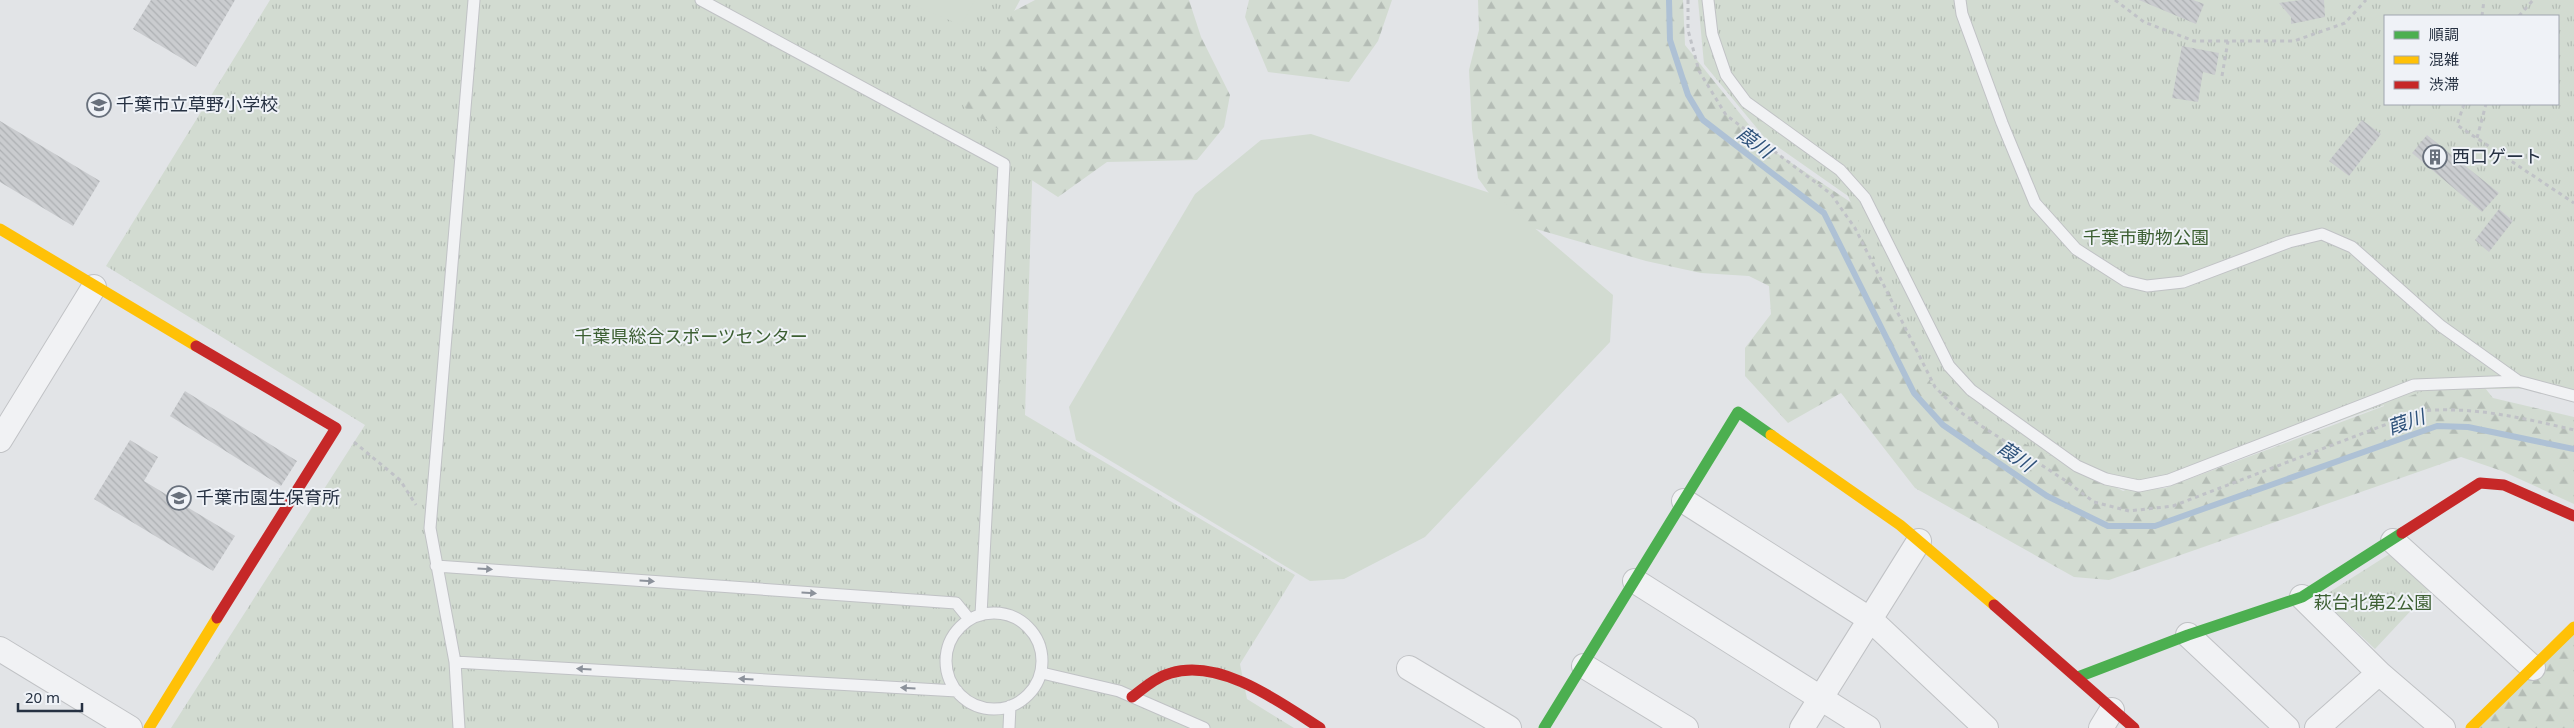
<svg xmlns="http://www.w3.org/2000/svg" width="2574" height="728" font-family="'Noto Sans','Noto Sans JP',sans-serif">
<style>
.forest{fill:url(#forest-firs);fill-rule:evenodd}
.park{fill:url(#park-tufts);fill-rule:evenodd}
.pitch{fill:#d2dbd1}
.lines{fill:none;stroke-linecap:round;stroke-linejoin:round}
.stream{stroke:#aec1d5;stroke-width:6}
.building{fill:url(#building-back-hatch)}
.lane-casing{stroke:#c0c2c5;stroke-width:13}
.street-casing{stroke:#c0c2c5;stroke-width:26}
.path{stroke:#c0c2c7;stroke-width:3;stroke-dasharray:4 4;stroke-linecap:butt}
.lane{stroke:#f1f2f4;stroke-width:11}
.street{stroke:#f1f2f4;stroke-width:24}
.fast{stroke:#4caf50;stroke-width:11}
.slow{stroke:#ffc107;stroke-width:11}
.jam{stroke:#c62828;stroke-width:11}
.oneway{fill:#8c929b}
.labels{text-anchor:middle;stroke-width:4;stroke-linejoin:round;paint-order:stroke}
.poi-label{font-size:18px;fill:#263142;stroke:#eff2f7;text-anchor:start}
.park-label{font-size:18px;fill:#3c5f32;stroke:#eff2f7}
.water-label{font-size:19px;font-style:italic;fill:#2d517a;stroke:#eff2f7}
</style>
<defs>
<pattern id="forest-firs" width="22" height="20" patternUnits="userSpaceOnUse" patternTransform="scale(1.25)"><rect width="22" height="20" fill="#d2dbd1"/><path d="M5 1l3.5 6h-7zM16 11l3.5 6h-7z" fill="#b4bcb5"/></pattern>
<pattern id="park-tufts" width="24" height="20" patternUnits="userSpaceOnUse" patternTransform="scale(1.25)"><rect width="24" height="20" fill="#d2dbd1"/><path d="M3 7l-1-3M5 7V3M7 7l1-3M15 17l-1-3M17 17v-4M19 17l1-3" fill="none" stroke="#b4bcb5"/></pattern>
<pattern id="building-back-hatch" width="6" height="6" patternUnits="userSpaceOnUse" patternTransform="scale(1.25)"><rect width="6" height="6" fill="#cacccf"/><path d="M-1 5l2 2M0 0l6 6M5-1l2 2" fill="none" stroke="#adb0b3"/></pattern>
</defs>
<rect width="100%" height="100%" fill="#e2e4e7"/>
<path class="forest" d="M 831,0 L 966,36 L 1035,0 L 1189,0 L 1201,37 L 1230,95 L 1224,127 L 1197,160 L 1107,162 L 1058,197 L 1013,168 Z
M 1249,0 L 1392,0 L 1378,41 L 1349,82 L 1268,72 L 1245,17 Z
M 1478,0 L 1683,0 L 1685,45 L 1766,146 L 1864,211 L 2034,443 L 2123,491 L 2165,488 L 2384,406 L 2385,375 L 2050,248 L 2407,0 L 2574,0 L 2574,230 L 2474,374 L 2493,398 L 2574,417 L 2574,504 L 2502,471 L 2461,457 L 2109,580 L 2074,577 L 1915,488 L 1841,393 L 1788,423 L 1745,376 L 1745,348 L 1771,314 L 1769,286 L 1749,276 L 1701,273 L 1646,261 L 1509,221 L 1478,178 L 1472,129 L 1469,70 L 1479,30 ZM 2385,16 L 2558,16 L 2558,104 L 2385,104 Z
M 2574,625 L 2574,728 L 2476,728 Z"/>
<path class="park" d="M 270,0 L 1020,0 L 963,106 L 1033,152 L 1025,415 L 1295,575 L 1240,664 L 1247,699 L 1294,728 L 171,728 L 365,425 L 106,266 Z
M 1698,0 L 2574,0 L 2574,391 L 2564,388 L 2427,390 L 2132,494 L 2015,439 L 1928,381 L 1848,196 L 1765,138 L 1704,64 ZM 2385,16 L 2558,16 L 2558,104 L 2385,104 Z
M 2388,555 L 2397,555 L 2432,588 L 2375,649 L 2329,606 L 2328,593 Z"/>
<path class="pitch" d="M 901,0 L 975,0 L 961,25 Z
M 1311,134 L 1496,195 L 1613,295 L 1610,342 L 1425,537 L 1344,579 L 1310,581 L 1076,440 L 1069,407 L 1195,194 L 1261,140 Z"/>
<g class="lines">
<path class="stream" d="M 1669,0 L 1670,40 L 1688,95 L 1703,120 L 1824,213 L 1914,393 L 1943,425 L 2047,496 L 2108,526 L 2155,526 L 2437,426 L 2468,427 L 2574,449"/>
</g>
<path class="building" d="M 151,0 L 235,0 L 196,67 L 133,29 Z
M 2139,0 L 2193,0 L 2204,4 L 2196,24 Z
M 2301,0 L 2324,0 L 2325,17 L 2291,24 L 2291,17 L 2279,3 Z
M 2182,46 L 2219,53 L 2215,75 L 2203,72 L 2198,102 L 2172,98 Z
M 2362,120 L 2381,134 L 2349,176 L 2329,161 Z
M 0,121 L 100,181 L 73,226 L 0,182 Z
M 2427,135 L 2499,193 L 2482,212 L 2412,153 Z
M 2499,209 L 2513,221 L 2489,252 L 2475,240 Z
M 185,391 L 297,461 L 281,486 L 170,416 Z
M 130,440 L 158,457 L 144,481 L 235,536 L 213,571 L 94,499 Z"/>
<g class="lines">
<g class="lane-casing">
<path id="lane" d="M 701,0 L 1004,164 L 981,615
M 1708,0 L 1712,34 L 1726,75 L 1746,102 L 1840,170 L 1865,198 L 1949,366 L 1971,390 L 2077,466 L 2106,479 L 2139,486 L 2169,480 L 2414,385 L 2518,381 L 2574,396
M 1960,0 L 1962,14 L 2002,123 L 2035,203 L 2076,249 L 2126,281 L 2147,286 L 2183,282 L 2289,242 L 2322,234 L 2352,247 L 2441,326 L 2518,381
M 436,566 L 956,603 L 969,619
M946 661a48 48 0 1 1 96 0a48 48 0 1 1-96 0Z
M 455,662 L 957,691
M 1042,673 L 1119,691 L 1204,728
M 459,728 L 455,662 L 430,528 L 474,0
M 1009,728 L 1010,706"/>
</g>
<g class="street-casing">
<path id="street" d="M 0,440 L 94,287
M 1684,501 L 1871,620 L 1986,728
M 2393,541 L 2533,668
M 1635,581 L 1868,728
M 2302,597 L 2379,673 L 2443,728
M 2188,635 L 2287,728
M 0,649 L 130,728
M 1584,666 L 1686,728
M 1409,668 L 1509,728
M 1802,728 L 1919,541
M 2101,728 L 2112,710
M 2317,728 L 2379,673"/>
</g>
<path class="path" d="M 1688,0 L 1688,30 L 1699,71 L 1726,115 L 1831,194 L 1855,228 L 1935,387 L 1960,412 L 2066,481 L 2094,502 L 2129,511 L 2173,506 L 2421,411 C 2473,406 2523,418 2574,430
M 2115,0 L 2144,22 L 2194,41 L 2294,41 L 2345,23 L 2366,0
M 2482,16 L 2484,0
M 2519,16 L 2533,0
M 2222,76 L 2228,41
M 2464,104 L 2457,125 L 2574,203
M 2477,138 L 2486,104
M 354,442 L 400,480 L 416,505"/>
<use href="#lane" class="lane"/>
<use href="#street" class="street"/>
<path class="fast" d="M 2078,677 L 2188,635 L 2302,597 L 2402,533
M 1544,728 L 1738,412 L 1771,435"/>
<path class="slow" d="M 0,229 L 196,346
M 1771,435 L 1900,525 L 1994,605
M 149,728 L 217,618
M 2471,728 L 2574,627"/>
<path class="jam" d="M 196,346 L 336,428 L 217,618
M 2402,533 L 2480,483 L 2504,485 L 2574,516
M 1994,605 L 2134,728
M 1132,697 C 1144,688 1156,677 1171,673 C 1221,658 1281,703 1320,728"/>
</g>
<defs><path id="oneway-solid" d="M-6-.8H1V-3.2L6.5 0L1 3.2V.8H-6Z" transform="scale(1.25)"/></defs>
<g class="oneway">
<use href="#oneway-solid" transform="translate(485 569) rotate(4)"/>
<use href="#oneway-solid" transform="translate(647 581) rotate(4)"/>
<use href="#oneway-solid" transform="translate(809 593) rotate(4)"/>
<use href="#oneway-solid" transform="translate(584 669) rotate(-177)"/>
<use href="#oneway-solid" transform="translate(746 679) rotate(-177)"/>
<use href="#oneway-solid" transform="translate(908 688) rotate(-177)"/>
</g>
<defs>
<g id="school-ring" transform="scale(1.25)"><circle r="9.5" fill="#eff2f7" stroke="#68707c" stroke-width="1.5"/><path d="M0-5L7-2L0 1L-7-2ZM-4 1L0 2.5L4 1V4Q0 6-4 4Z" fill="#68707c"/></g>
<g id="building-ring" transform="scale(1.25)"><circle r="9.5" fill="#eff2f7" stroke="#68707c" stroke-width="1.5"/><path d="M-4-6H4V6H1V3H-1V6H-4ZM-2.5-4.3h1.7v1.8h-1.7ZM.8-4.3h1.7v1.8H.8ZM-2.5-1h1.7V.8h-1.7ZM.8-1h1.7V.8H.8Z" fill="#68707c"/></g>
</defs>
<g fill-rule="evenodd">
<use href="#school-ring" x="99" y="105"/>
<use href="#building-ring" x="2435" y="157"/>
<use href="#school-ring" x="179" y="498"/>
</g>
<g class="labels">
<g class="poi-label">
<text x="116" y="111">千葉市立草野小学校</text>
<text x="2452" y="163">西口ゲート</text>
<text x="196" y="504">千葉市園生保育所</text>
</g>
<g class="park-label">
<text x="2146" y="244">千葉市動物公園</text>
<text x="691" y="343">千葉県総合スポーツセンター</text>
<text x="2373" y="609">萩台北第2公園</text>
</g>
<g class="water-label">
<text transform="translate(1755 142) rotate(37)" y="7">葭川</text>
<text transform="translate(2406 422) rotate(-19)" y="7">葭川</text>
<text transform="translate(2016 456) rotate(34)" y="7">葭川</text>
</g>
</g>
<rect x="2384" y="15" width="175" height="90" fill="#eff2f7" stroke="#9fa5af"/>
<rect x="2394" y="31" width="25" height="8" fill="#4caf50" stroke="#9fa5af"/>
<text x="2429" y="40" font-size="15" fill="#263142">順調</text>
<rect x="2394" y="56" width="25" height="8" fill="#ffc107" stroke="#9fa5af"/>
<text x="2429" y="65" font-size="15" fill="#263142">混雑</text>
<rect x="2394" y="81" width="25" height="8" fill="#c62828" stroke="#9fa5af"/>
<text x="2429" y="90" font-size="15" fill="#263142">渋滞</text>
<path d="M18 703v8h64v-8" fill="none" stroke="#263142" stroke-width="2.5"/>
<text x="25" y="703" font-size="15" fill="#263142" stroke="#eff2f7" stroke-width="4" paint-order="stroke">20 m</text>
</svg>
